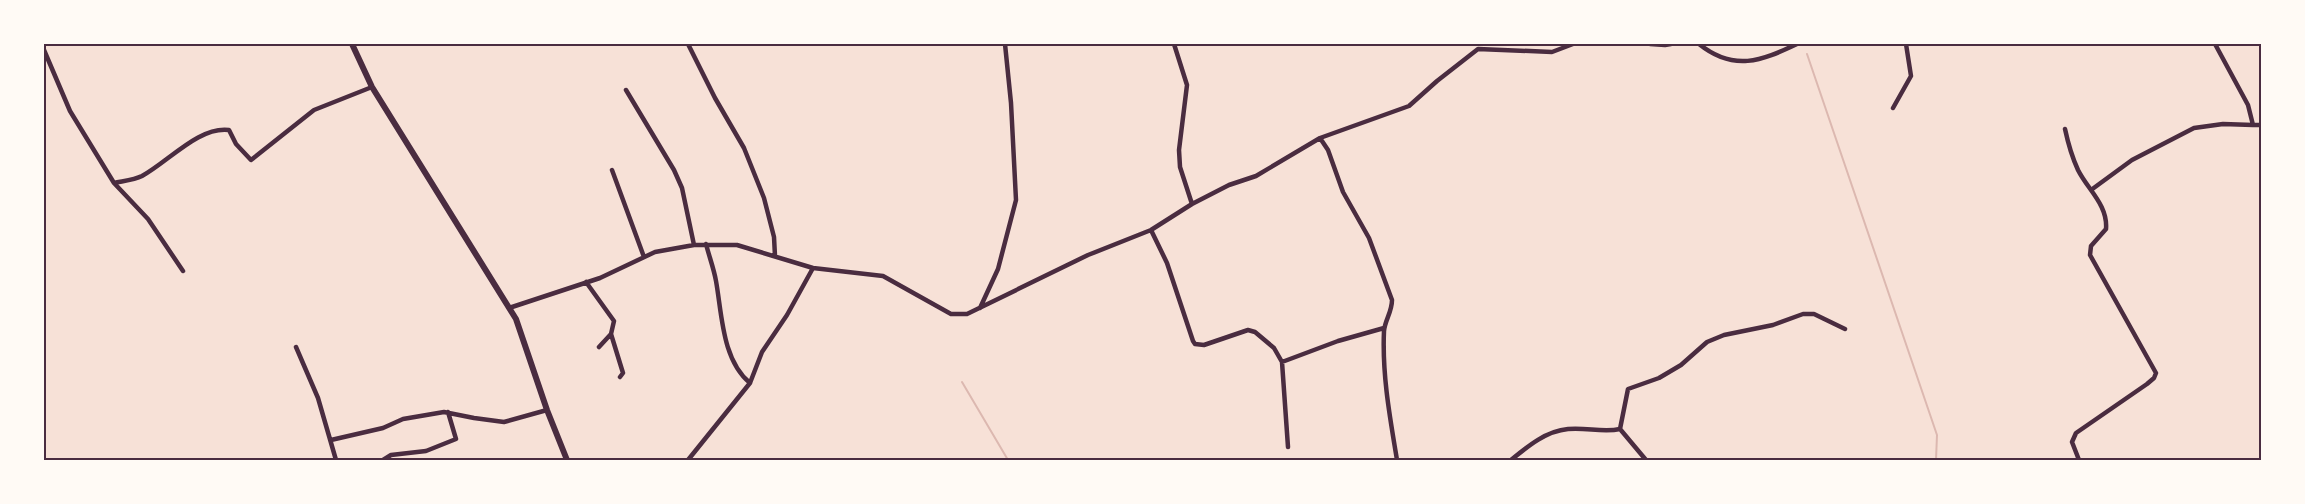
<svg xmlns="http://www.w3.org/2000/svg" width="2305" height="504" font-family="'Open Sans',sans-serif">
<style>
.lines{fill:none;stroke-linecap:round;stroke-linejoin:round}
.stream{stroke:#dcb8b0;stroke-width:2}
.minor{stroke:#4a2c40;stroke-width:4.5}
.secondary{stroke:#4a2c40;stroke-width:6}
.neatline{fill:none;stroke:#4a2c40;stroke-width:2}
</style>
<rect width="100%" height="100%" fill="#f7e1d7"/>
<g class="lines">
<path class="stream" d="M 1807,54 L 1937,435 L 1936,460
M 962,382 L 1008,460"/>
<path class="minor" d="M 688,44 L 715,98 L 744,148 L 764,198 L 774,237 L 775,256
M 1174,44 L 1187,85 L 1179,150 L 1180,167 L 1192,204
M 1650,44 L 1665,45 L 1671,44
M 1699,44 C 1734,72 1761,61 1797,44
M 2215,44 L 2248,105 L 2253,125 L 2262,125
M 44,50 L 70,111 L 114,183 C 123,181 134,180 142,176 C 168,162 199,126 229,130 L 236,144 L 251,160 L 314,110 L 372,87
M 626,90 L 674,170 L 682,188 L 694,245
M 1893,108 L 1911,76 L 1906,44
M 2065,129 C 2068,143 2072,157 2078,170 C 2088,190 2108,205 2106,229 L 2091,246 L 2090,255 L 2156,373 L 2154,378 L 2147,384 L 2076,433 L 2072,442 L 2079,460
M 1320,138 L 1328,150 L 1343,192 L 1369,238 L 1392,300 C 1392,312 1385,320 1384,331 C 1382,375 1390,418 1397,460
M 612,170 L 644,257
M 114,183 L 148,219 L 183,271
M 2091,190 L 2132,160 L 2194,128 L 2223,124 L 2253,125
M 1151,230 L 1167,263 L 1193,341 L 1195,344 L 1204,345 L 1248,330 L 1255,332 L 1274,348 L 1282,362 L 1288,447
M 706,244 C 709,256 714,269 716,281 C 722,314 722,360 750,383 L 762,352 L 787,315 L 813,268
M 586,282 L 614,321 L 611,334 L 599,347
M 509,308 L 600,278 L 655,252 L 694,245 L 737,245 L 813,268 L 883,276 L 951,314 L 967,314 L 1088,255 L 1151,230 L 1192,204 L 1229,185 L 1256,176 L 1320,138 L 1409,106 L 1437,81 L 1478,49 L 1552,52 L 1573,44
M 980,308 L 998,269 L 1016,200 L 1011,103 L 1005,44
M 611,334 L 623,373 L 620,377
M 296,347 L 318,398 L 336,460
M 1282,362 L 1338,341 L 1384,328
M 1620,429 L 1646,460
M 331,440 L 383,428 L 403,419 L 444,412 L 474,418 L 504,422 L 547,410
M 383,460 L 391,455 L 426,451 L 456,439 L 448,412
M 688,460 L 750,383
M 1511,460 C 1528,446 1546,431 1568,429 C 1586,427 1603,433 1620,429 L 1628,389 L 1659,378 L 1681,365 L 1707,342 L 1724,335 L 1773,325 L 1803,314 L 1814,314 L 1845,329"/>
<path class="secondary" d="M 352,44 L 372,87 L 516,319 L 547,410 L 567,460"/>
</g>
<rect width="2305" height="504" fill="none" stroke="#fffaf5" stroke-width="90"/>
<rect x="45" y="45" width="2215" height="414" class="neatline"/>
</svg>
